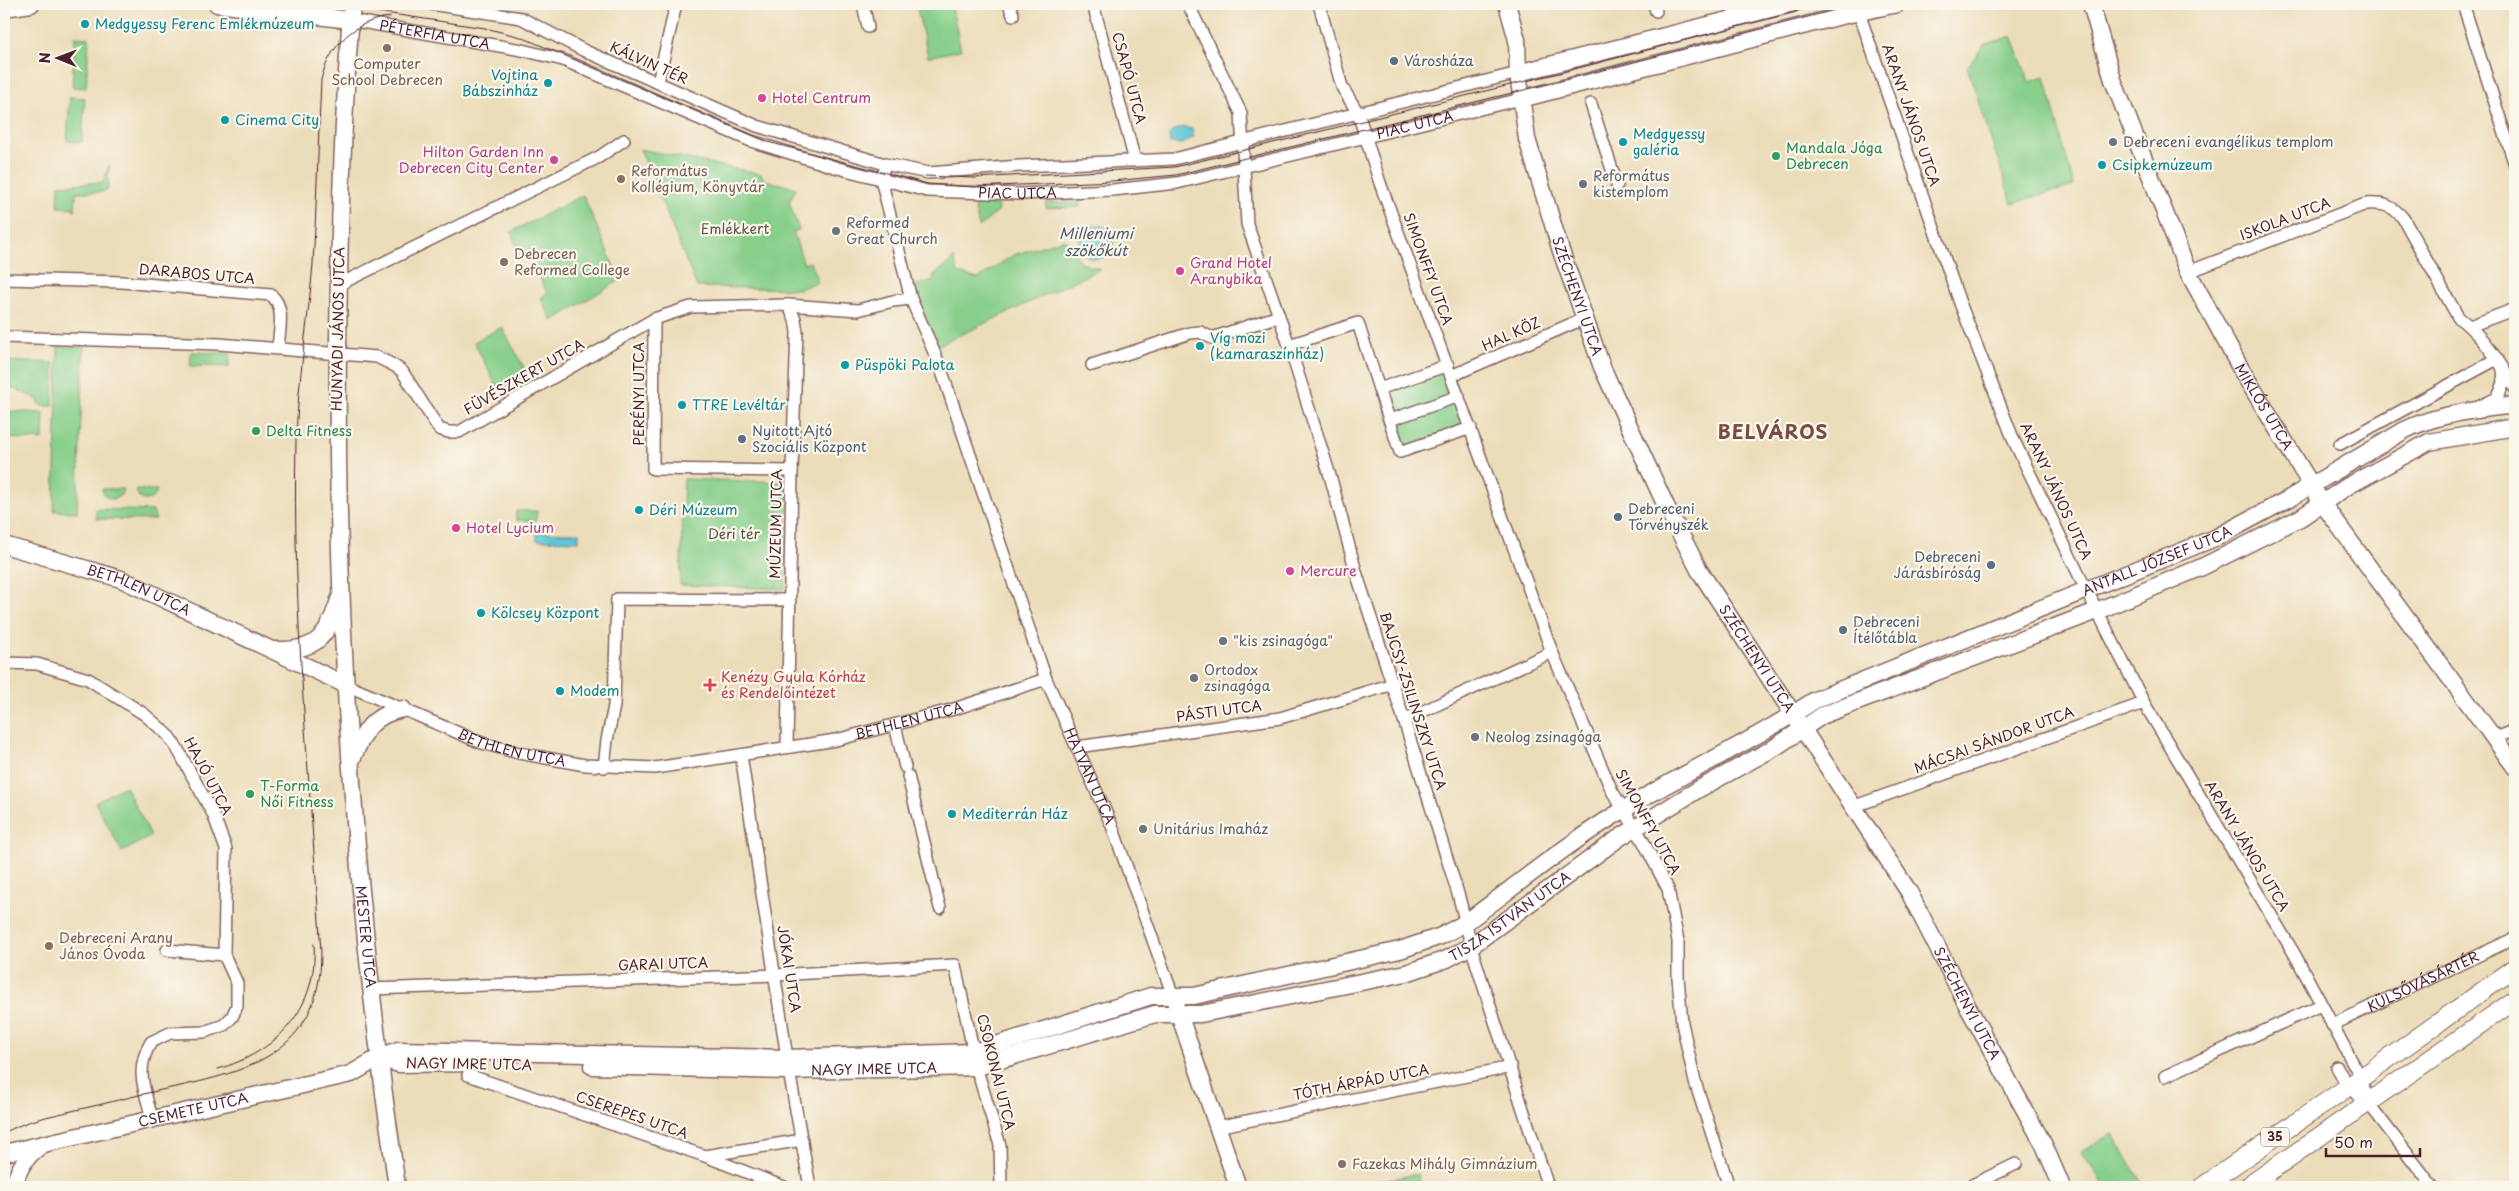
<svg xmlns="http://www.w3.org/2000/svg" width="2519" height="1191" font-family="'Playpen Sans',sans-serif">
<style>
.green{fill:#87cf8b;stroke:#68775b}
.water{fill:#5cc8d4;stroke:#537480}
.lines{fill:none;stroke-linecap:round;stroke-linejoin:round}
.street-casing{stroke:#83625d;stroke-width:14}
.secondary-casing{stroke:#83625d;stroke-width:19}
.primary-casing{stroke:#83625d;stroke-width:20}
.street{stroke:#fff;stroke-width:11}
.secondary{stroke:#fff;stroke-width:16}
.primary{stroke:#fff;stroke-width:18}
.tram{stroke:#4a1f2b;stroke-width:1}
.culture-dot{fill:#0f9aa8;stroke:#fbf7ec;stroke-width:2}
.education-dot{fill:#8d6e63;stroke:#fbf7ec;stroke-width:2}
.service-dot{fill:#5c6f8a;stroke:#fbf7ec;stroke-width:2}
.hotel-dot{fill:#d1479c;stroke:#fbf7ec;stroke-width:2}
.worship-dot{fill:#6b7280;stroke:#fbf7ec;stroke-width:2}
.leisure-dot{fill:#2e9e5b;stroke:#fbf7ec;stroke-width:2}
.health-dot{fill:#e0444e;stroke:#fbf7ec;stroke-width:2}
.labels{text-anchor:middle;stroke-width:4.5;stroke-linejoin:round;paint-order:stroke}
.shield{fill:#fbf7ec;stroke:#7f6065;stroke-width:1}
.shield-label{font-size:12px;font-weight:bold;fill:#4a1f2b}
.culture-label{font-size:14px;fill:#0d838f;stroke:#fbf7ec;text-anchor:start}
.street-label{font-size:14px;fill:#4a1f2b;stroke:#fbf7ec}
.service-label{font-size:14px;fill:#4e5e75;stroke:#fbf7ec;text-anchor:start}
.education-label{font-size:14px;fill:#785e54;stroke:#fbf7ec;text-anchor:start}
.hotel-label{font-size:14px;fill:#b23c85;stroke:#fbf7ec;text-anchor:start}
.worship-label{font-size:14px;fill:#5b616d;stroke:#fbf7ec;text-anchor:start}
.leisure-label{font-size:14px;fill:#27864d;stroke:#fbf7ec;text-anchor:start}
.park-label{font-size:14px;fill:#5c5448;stroke:#fbf7ec}
.health-label{font-size:14px;fill:#be3a42;stroke:#fbf7ec;text-anchor:start}
.water-label{font-size:15px;font-style:italic;fill:#505a66;stroke:#fbf7ec}
.district-label{font-size:19px;font-weight:bold;letter-spacing:1px;fill:#794d42;stroke:#fbf7ec}
</style>
<rect width="100%" height="100%" fill="#fbf7ec"/>
<filter id="ink" filterUnits="userSpaceOnUse"><feTurbulence type="fractalNoise" baseFrequency=".02" numOctaves="2"/><feDisplacementMap in="SourceGraphic" scale="10" xChannelSelector="R" yChannelSelector="G"/><feConvolveMatrix kernelMatrix="1 2 1 2 8 2 1 2 1" color-interpolation-filters="sRGB"/></filter>
<filter id="wash" filterUnits="userSpaceOnUse"><feTurbulence type="fractalNoise" baseFrequency=".0096" numOctaves="4" result="noise"/><feDisplacementMap in="SourceGraphic" scale="20" xChannelSelector="R" yChannelSelector="G"/><feGaussianBlur stdDeviation="1.12" result="paint"/><feColorMatrix in="noise" values="0 0 0 0 0 0 0 0 0 0 0 0 0 0 0 0 0 1.4 0 .05"/><feComposite in="paint" operator="in"/></filter>
<g filter="url(#wash)">
<rect width="100%" height="100%" fill="#ecddba"/>
<path class="green" d="M 916,4 L 951,4 L 961,50 L 928,57 Z
M 2012,36 L 2029,82 L 2045,77 L 2074,186 L 2012,203 L 1967,67 L 1985,44 Z
M 75,37 L 89,38 L 86,88 L 72,87 Z
M 70,97 L 85,98 L 82,142 L 67,141 Z
M 640,149 L 761,174 L 765,180 L 796,188 L 789,202 L 799,230 L 793,232 L 804,264 L 810,262 L 818,282 L 799,289 L 697,287 Z
M 109,165 L 108,189 L 102,192 L 76,192 L 75,211 L 73,208 L 58,207 L 59,185 L 103,182 Z
M 583,195 L 620,280 L 552,321 L 541,298 L 547,293 L 529,256 L 522,260 L 511,232 Z
M 973,202 L 997,204 L 999,211 L 979,227 Z
M 1080,202 L 1080,207 L 1046,208 L 1046,203 Z
M 1065,239 L 1081,263 L 1100,269 L 937,346 L 914,286 L 934,280 L 933,276 L 954,258 L 958,273 L 978,279 L 1013,255 Z
M 502,327 L 528,375 L 499,391 L 474,342 Z
M 58,347 L 84,347 L 77,512 L 54,511 Z
M 191,352 L 230,353 L 229,367 L 190,366 Z
M 6,361 L 54,363 L 53,406 L 41,406 L 36,398 L 5,385 Z
M 1448,365 L 1471,428 L 1400,452 L 1379,389 Z
M 4,411 L 44,413 L 43,440 L 4,438 Z
M 684,479 L 788,482 L 785,589 L 680,585 Z
M 102,489 L 123,489 L 121,495 L 115,499 C 107,499 104,497 102,489 Z
M 136,490 L 157,490 C 155,498 151,500 143,500 L 138,496 Z
M 96,509 L 153,511 L 156,520 L 96,519 Z
M 516,511 L 537,511 L 536,521 L 516,520 Z
M 125,786 L 151,836 L 122,852 L 95,802 Z
M 2112,1134 L 2145,1187 L 2106,1187 L 2081,1151 Z
M 1418,1174 L 1421,1187 L 1344,1187 Z"/>
<path class="water" d="M 1185,127 L 1192,129 L 1194,137 L 1183,144 L 1170,143 L 1169,135 L 1172,131 Z
M1079 242a17 17 0 1 1 34 0a17 17 0 1 1-34 0Z
M 537,532 L 579,533 L 579,541 L 537,540 Z"/>
</g>
<g filter="url(#ink)">
<g class="lines">
<g class="street-casing">
<g id="street">
<path d="M 431,4 L 521,18 L 585,51 L 757,126 L 885,164 L 928,173 L 1020,166 L 1174,159 L 1518,73"/>
<path d="M 863,4 L 868,27"/>
<path d="M 1009,4 L 1013,15"/>
<path d="M 1093,4 L 1135,161"/>
<path d="M 1188,4 L 1241,113 L 1247,224 L 1289,345 L 1331,479 L 1356,572 L 1404,720 L 1459,897 L 1473,953 L 1548,1187"/>
<path d="M 1319,4 L 1342,87 L 1358,113 L 1380,183 L 1552,652 L 1612,791 L 1642,839 L 1668,889 L 1678,941 L 1678,977 L 1682,1023 L 1695,1082 L 1729,1187"/>
<path d="M 1654,4 L 1656,11"/>
<path d="M 2463,4 L 2515,165"/>
<path d="M 1859,13 L 1960,303 L 2014,441 L 2080,577 L 2144,703 L 2295,955 L 2361,1078 L 2369,1104 L 2433,1187"/>
<path id="s1" d="M 350,20 L 522,50 L 563,60 L 751,141 L 838,168 L 927,191 L 1021,194 L 1113,190 L 1177,183 L 1521,99"/>
<path d="M 658,82 L 676,4"/>
<path d="M 1591,104 L 1617,185"/>
<path id="s2" d="M 883,173 L 881,179 L 911,299 L 940,366 L 1046,679 L 1112,826 L 1173,996"/>
<path d="M 2188,272 L 2366,204 C 2383,203 2392,205 2403,218 L 2458,317 C 2483,336 2500,362 2515,388"/>
<path d="M 4,279 L 122,282 L 271,295 C 286,307 279,331 278,348"/>
<path d="M 338,285 L 599,157 L 624,140"/>
<path d="M 654,319 L 653,469 L 792,471"/>
<path d="M 2470,326 L 2515,309"/>
<path d="M 4,337 L 219,344 L 377,357 L 393,365 L 402,371 L 439,429 L 448,432 L 459,432 L 654,319 L 691,307 L 788,305 L 858,310 L 893,301 L 911,299"/>
<path d="M 1289,345 L 1358,323 L 1379,389"/>
<path d="M 1092,365 L 1190,333 L 1200,332 L 1212,338 L 1279,316"/>
<path d="M 1448,365 L 1379,389 L 1400,452 L 1471,428"/>
<path d="M 1451,376 L 1583,319"/>
<path d="M 2480,406 L 2497,398 L 2504,383 L 2503,369"/>
<path d="M 1390,420 L 1459,396"/>
<path d="M 2340,444 L 2497,359"/>
<path d="M 4,663 L 37,664 L 88,679 L 144,714 L 167,734 L 177,748 L 213,814 L 226,849 L 224,955 L 237,983 L 237,1006 L 232,1017 L 224,1025 L 204,1032 L 170,1033 L 151,1042 C 134,1071 145,1089 152,1119"/>
<path id="s3" d="M 346,685 L 482,743 L 519,753 L 585,765 L 655,768 L 836,740 L 954,709 L 1046,679"/>
<path d="M 1404,720 L 1552,652"/>
<path d="M 895,725 L 905,767"/>
<path d="M 2495,738 L 2515,730"/>
<path d="M 787,747 L 792,471 L 797,332 L 795,319 L 788,305"/>
<path d="M 1077,747 L 1280,718 L 1393,684"/>
<path d="M 741,755 L 789,1071 L 810,1187"/>
<path d="M 604,767 L 607,740 L 614,706 L 617,599 L 789,600"/>
<path d="M 908,776 L 940,908"/>
<path d="M 1855,806 L 2144,703"/>
<path d="M 167,950 L 224,955"/>
<path d="M 371,989 L 775,975 L 955,965 L 978,1073 L 1000,1145 L 1001,1187"/>
<path id="s4" d="M 2332,1025 L 2515,938"/>
<path d="M 2337,1067 L 2348,1087 L 2369,1104"/>
<path d="M 468,1075 L 705,1156 L 784,1187"/>
<path d="M 2165,1076 L 2321,1005"/>
<path d="M 1217,1127 L 1511,1067"/>
<path d="M 705,1156 L 802,1140"/>
<path d="M 1968,1187 L 2016,1164"/>
</g>
</g>
<g class="secondary-casing">
<g id="secondary">
<path d="M 217,4 L 350,20"/>
<path id="s5" d="M 352,4 C 342,119 339,234 338,349 C 335,629 356,910 397,1187"/>
<path id="s6" d="M 1507,4 L 1517,40 L 1518,73 L 1527,139 L 1561,251 L 1602,367 L 1666,506 L 1699,570 L 1909,892 L 1969,1009 L 2044,1145 L 2062,1187"/>
<path id="s7" d="M 2091,4 L 2113,80 L 2188,272 L 2242,371 L 2322,503 L 2515,767"/>
<path d="M 4,8 L 31,4"/>
<path d="M 1518,73 L 1792,4"/>
<path d="M 1521,99 L 1837,17 L 1897,4"/>
<path id="s8" d="M 4,545 L 121,579 L 346,685"/>
<path d="M 276,650 C 316,651 327,638 339,600"/>
<path d="M 352,759 C 364,732 371,715 403,709"/>
<path d="M 1176,1005 L 1238,1187"/>
<path d="M 378,1058 L 399,1064 L 470,1063"/>
<path id="s9" d="M 592,1066 L 789,1071 L 977,1067 L 1155,1014 L 1201,1014 L 1406,973 L 1447,959 L 1471,946 L 1619,838 L 1699,789 L 1774,748 L 1823,715 L 2097,611 L 2202,567 L 2300,518 L 2348,486 L 2429,442 L 2515,427"/>
<path id="s10" d="M 4,1153 L 351,1074 L 378,1058 L 398,1050 L 787,1058 L 974,1052 L 1151,996 L 1194,996 L 1400,950 L 1441,936 L 1465,923 C 1517,885 1568,843 1623,810 C 1686,771 1754,741 1815,700 L 2217,537 L 2290,498 L 2405,430 C 2440,413 2477,410 2515,405"/>
<path d="M 14,1187 C 18,1168 26,1156 42,1145"/>
</g>
</g>
<g class="primary-casing">
<path id="primary" d="M 2202,1187 L 2361,1078 L 2515,968
M 2247,1187 L 2515,1000"/>
</g>
<use href="#street" class="street"/>
<use href="#secondary" class="secondary"/>
<use href="#primary" class="primary"/>
<path class="tram" d="M 325,4 L 485,28 L 521,37 L 768,142 L 928,184 L 974,187 L 1112,181 L 1176,175 L 1561,81 L 1858,4
M 925,176 L 974,178 L 1175,167 L 1559,73 L 1824,4
M 218,1069 C 277,1052 318,1009 314,944
M 4,1133 C 26,1120 51,1116 76,1110 C 104,1104 133,1096 161,1090 C 245,1073 321,1055 321,952 C 310,780 292,611 296,439 C 298,380 308,323 313,264 C 317,203 318,141 321,80 C 329,46 355,20 390,17"/>
</g>
</g>
<g class="culture-dot">
<circle cx="85" cy="24" r="5"/>
<circle cx="548" cy="83" r="5"/>
<circle cx="225" cy="120" r="5"/>
<circle cx="1623" cy="142" r="5"/>
<circle cx="2102" cy="165" r="5"/>
<circle cx="1200" cy="346" r="5"/>
<circle cx="845" cy="365" r="5"/>
<circle cx="682" cy="405" r="5"/>
<circle cx="639" cy="510" r="5"/>
<circle cx="481" cy="613" r="5"/>
<circle cx="560" cy="691" r="5"/>
<circle cx="952" cy="814" r="5"/>
</g>
<g class="education-dot">
<circle cx="387" cy="48" r="5"/>
<circle cx="621" cy="179" r="5"/>
<circle cx="504" cy="262" r="5"/>
<circle cx="49" cy="946" r="5"/>
<circle cx="1342" cy="1164" r="5"/>
</g>
<g class="service-dot">
<circle cx="1394" cy="61" r="5"/>
<circle cx="742" cy="439" r="5"/>
<circle cx="1618" cy="517" r="5"/>
<circle cx="1991" cy="565" r="5"/>
<circle cx="1843" cy="630" r="5"/>
</g>
<g class="hotel-dot">
<circle cx="762" cy="98" r="5"/>
<circle cx="554" cy="160" r="5"/>
<circle cx="1180" cy="271" r="5"/>
<circle cx="456" cy="528" r="5"/>
<circle cx="1290" cy="571" r="5"/>
</g>
<g class="worship-dot">
<circle cx="2113" cy="142" r="5"/>
<circle cx="1583" cy="184" r="5"/>
<circle cx="836" cy="231" r="5"/>
<circle cx="1223" cy="641" r="5"/>
<circle cx="1194" cy="678" r="5"/>
<circle cx="1475" cy="737" r="5"/>
<circle cx="1143" cy="829" r="5"/>
</g>
<g class="leisure-dot">
<circle cx="1776" cy="156" r="5"/>
<circle cx="256" cy="431" r="5"/>
<circle cx="250" cy="794" r="5"/>
</g>
<path class="health-dot" d="M707.5 677.5h5v5h5v5h-5v5h-5v-5h-5v-5h5z"/>
<g class="labels">
<rect class="shield" x="2261" y="1127.5" width="28" height="19" rx="4"/>
<g class="shield-label">
<text x="2275" y="1141">35</text>
</g>
<g class="culture-label">
<text x="95" y="29">Medgyessy Ferenc Emlékmúzeum</text>
<text x="538" y="80" text-anchor="end">Vojtina<tspan x="538" dy="16">Bábszinház</tspan></text>
<text x="235" y="125">Cinema City</text>
<text x="1633" y="139">Medgyessy<tspan x="1633" dy="16">galéria</tspan></text>
<text x="2112" y="170">Csipkemúzeum</text>
<text x="1210" y="343">Víg mozi<tspan x="1210" dy="16">(kamaraszínház)</tspan></text>
<text x="855" y="370">Püspöki Palota</text>
<text x="692" y="410">TTRE Levéltár</text>
<text x="649" y="515">Déri Múzeum</text>
<text x="491" y="618">Kölcsey Központ</text>
<text x="570" y="696">Modem</text>
<text x="962" y="819">Mediterrán Ház</text>
</g>
<g class="street-label">
<text dy="5" stroke="none"><textPath href="#s1" startOffset="86">PÉTERFIA UTCA</textPath></text>
<text transform="translate(649 63) rotate(24)" y="5">KÁLVIN TÉR</text>
<text transform="translate(1129 78) rotate(75)" y="5">CSAPÓ UTCA</text>
<text transform="translate(1911 115) rotate(71)" y="5">ARANY JÁNOS UTCA</text>
<text dy="5" stroke="none"><textPath href="#s1" startOffset="1100">PIAC UTCA</textPath></text>
<text dy="5" stroke="none"><textPath href="#s1" startOffset="695">PIAC UTCA</textPath></text>
<text transform="translate(2285 219) rotate(-21)" y="5">ISKOLA UTCA</text>
<text transform="translate(1428 269) rotate(70)" y="5">SIMONFFY UTCA</text>
<text transform="translate(197 274) rotate(5)" y="5">DARABOS UTCA</text>
<text dy="5" stroke="none"><textPath href="#s6" startOffset="302">SZÉCHENYI UTCA</textPath></text>
<text transform="translate(338 329) rotate(-89)" y="5">HUNYADI JÁNOS UTCA</text>
<text transform="translate(1511 334) rotate(-24)" y="5">HAL KÖZ</text>
<text transform="translate(524 377) rotate(-30)" y="5">FÜVÉSZKERT UTCA</text>
<text transform="translate(639 394) rotate(-90)" y="5">PERÉNYI UTCA</text>
<text dy="5" stroke="none"><textPath href="#s7" startOffset="440">MIKLÓS UTCA</textPath></text>
<text transform="translate(2056 491) rotate(65)" y="5">ARANY JÁNOS UTCA</text>
<text transform="translate(776 524) rotate(-89)" y="5">MÚZEUM UTCA</text>
<text dy="5" stroke="none"><textPath href="#s10" startOffset="2280">ANTALL JÓZSEF UTCA</textPath></text>
<text dy="5" stroke="none"><textPath href="#s8" startOffset="142">BETHLEN UTCA</textPath></text>
<text dy="5" stroke="none"><textPath href="#s6" startOffset="708">SZÉCHENYI UTCA</textPath></text>
<text transform="translate(1413 701) rotate(72)" y="5">BAJCSY-ZSILINSZKY UTCA</text>
<text transform="translate(1219 711) rotate(-8)" y="5">PÁSTI UTCA</text>
<text dy="5" stroke="none"><textPath href="#s3" startOffset="582">BETHLEN UTCA</textPath></text>
<text transform="translate(1994 740) rotate(-20)" y="5">MÁCSAI SÁNDOR UTCA</text>
<text dy="5" stroke="none"><textPath href="#s3" startOffset="178">BETHLEN UTCA</textPath></text>
<text transform="translate(208 776) rotate(62)" y="5">HAJÓ UTCA</text>
<text dy="5" stroke="none"><textPath href="#s2" startOffset="640">HATVAN UTCA</textPath></text>
<text transform="translate(1648 822) rotate(61)" y="5">SIMONFFY UTCA</text>
<text transform="translate(2247 846) rotate(59)" y="5">ARANY JÁNOS UTCA</text>
<text dy="5" stroke="none"><textPath href="#s9" startOffset="945">TISZA ISTVÁN UTCA</textPath></text>
<text dy="5" stroke="none"><textPath href="#s5" startOffset="934">MESTER UTCA</textPath></text>
<text transform="translate(663 964) rotate(-2)" y="5">GARAI UTCA</text>
<text transform="translate(789 969) rotate(81)" y="5">JÓKAI UTCA</text>
<text dy="5" stroke="none"><textPath href="#s4" startOffset="101">KÜLSŐVÁSÁRTÉR</textPath></text>
<text dy="5" stroke="none"><textPath href="#s6" startOffset="1112">SZÉCHENYI UTCA</textPath></text>
<text transform="translate(469 1064) rotate(1)" y="5">NAGY IMRE UTCA</text>
<text dy="5" stroke="none"><textPath href="#s9" startOffset="282">NAGY IMRE UTCA</textPath></text>
<text transform="translate(996 1072) rotate(76)" y="5">CSOKONAI UTCA</text>
<text transform="translate(1361 1082) rotate(-11)" y="5">TÓTH ÁRPÁD UTCA</text>
<text dy="5" stroke="none"><textPath href="#s10" startOffset="194">CSEMETE UTCA</textPath></text>
<text transform="translate(632 1115) rotate(19)" y="5">CSEREPES UTCA</text>
</g>
<g class="service-label">
<text x="1404" y="66">Városháza</text>
<text x="752" y="436">Nyitott Ajtó<tspan x="752" dy="16">Szociális Központ</tspan></text>
<text x="1628" y="514">Debreceni<tspan x="1628" dy="16">Törvényszék</tspan></text>
<text x="1981" y="562" text-anchor="end">Debreceni<tspan x="1981" dy="16">Járásbíróság</tspan></text>
<text x="1853" y="627">Debreceni<tspan x="1853" dy="16">Ítélőtábla</tspan></text>
</g>
<g class="education-label">
<text x="387" y="69" text-anchor="middle">Computer<tspan x="387" dy="16">School Debrecen</tspan></text>
<text x="631" y="176">Református<tspan x="631" dy="16">Kollégium, Könyvtár</tspan></text>
<text x="514" y="259">Debrecen<tspan x="514" dy="16">Reformed College</tspan></text>
<text x="59" y="943">Debreceni Arany<tspan x="59" dy="16">János Óvoda</tspan></text>
<text x="1352" y="1169">Fazekas Mihály Gimnázium</text>
</g>
<g class="hotel-label">
<text x="772" y="103">Hotel Centrum</text>
<text x="544" y="157" text-anchor="end">Hilton Garden Inn<tspan x="544" dy="16">Debrecen City Center</tspan></text>
<text x="1190" y="268">Grand Hotel<tspan x="1190" dy="16">Aranybika</tspan></text>
<text x="466" y="533">Hotel Lycium</text>
<text x="1300" y="576">Mercure</text>
</g>
<g class="worship-label">
<text x="2123" y="147">Debreceni evangélikus templom</text>
<text x="1593" y="181">Református<tspan x="1593" dy="16">kistemplom</tspan></text>
<text x="846" y="228">Reformed<tspan x="846" dy="16">Great Church</tspan></text>
<text x="1233" y="646">"kis zsinagóga"</text>
<text x="1204" y="675">Ortodox<tspan x="1204" dy="16">zsinagóga</tspan></text>
<text x="1485" y="742">Neolog zsinagóga</text>
<text x="1153" y="834">Unitárius Imaház</text>
</g>
<g class="leisure-label">
<text x="1786" y="153">Mandala Jóga<tspan x="1786" dy="16">Debrecen</tspan></text>
<text x="266" y="436">Delta Fitness</text>
<text x="260" y="791">T-Forma<tspan x="260" dy="16">Női Fitness</tspan></text>
</g>
<g class="park-label">
<text x="735" y="234">Emlékkert</text>
<text x="734" y="539">Déri tér</text>
</g>
<g class="health-label">
<text x="721" y="682">Kenézy Gyula Kórház<tspan x="721" dy="16">és Rendelőintézet</tspan></text>
</g>
<g class="water-label">
<text x="1096" y="239">Milleniumi<tspan x="1096" dy="17">szökőkút</tspan></text>
</g>
<g class="district-label">
<text x="1773" y="439">BELVÁROS</text>
</g>
</g>
<rect width="2519" height="1191" fill="none" stroke="#fbf7ec" stroke-width="20"/>
<g transform="translate(58 58) rotate(271)" stroke="#fbf7ec" stroke-width="4" paint-order="stroke">
<path d="M0-4L9 19L0 12L-9 19Z" fill="#4a1f2b"/>
<text y="-8" font-size="14" font-weight="bold" text-anchor="middle" fill="#4a1f2b">N</text>
</g>
<path d="M2326 1148v8h94v-8" fill="none" stroke="#4a1f2b" stroke-width="2.5"/>
<text x="2334" y="1148" font-size="15" fill="#4a1f2b" stroke="#fbf7ec" stroke-width="4" paint-order="stroke">50 m</text>
</svg>
